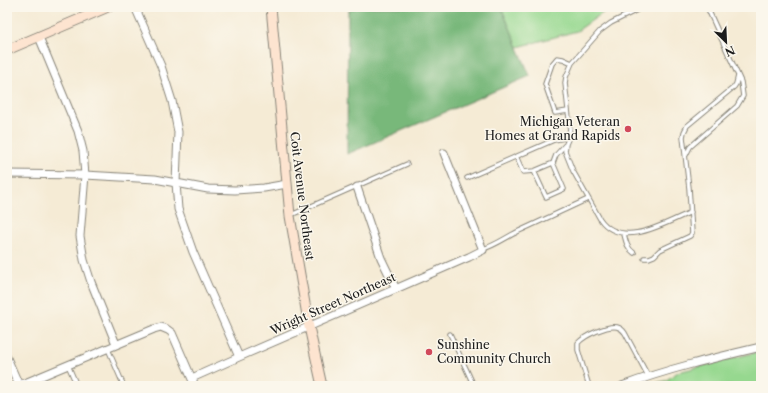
<svg xmlns="http://www.w3.org/2000/svg" width="768" height="393" font-family="'Libre Caslon Text',serif">
<style>
.green{fill:#96d88f;stroke:#597a56}
.forest{fill:#78b87a;stroke:#4a6a4b}
.lines{fill:none;stroke-linecap:round;stroke-linejoin:round}
.service-casing{stroke:#888478;stroke-width:5.5}
.minor-casing{stroke:#888478;stroke-width:9}
.secondary-casing{stroke:#888478;stroke-width:11}
.service{stroke:#fff;stroke-width:3.5}
.minor{stroke:#fff;stroke-width:7}
.secondary{stroke:#fde4d0;stroke-width:9}
.poi-dot{fill:#d1495b;stroke:#fbf7ec;stroke-width:1.5}
.labels{text-anchor:middle;stroke-width:3;stroke-linejoin:round;paint-order:stroke}
.poi-label{font-size:12px;fill:#1c1c1c;stroke:#fbf7ec;text-anchor:end}
.street-label{font-size:12px;fill:#1c1c1c;stroke:#fbf7ec}
</style>
<rect width="100%" height="100%" fill="#fbf7ec"/>
<filter id="ink" filterUnits="userSpaceOnUse"><feTurbulence type="fractalNoise" baseFrequency=".025" numOctaves="2"/><feDisplacementMap in="SourceGraphic" scale="8" xChannelSelector="R" yChannelSelector="G"/><feConvolveMatrix kernelMatrix="1 2 1 2 8 2 1 2 1" color-interpolation-filters="sRGB"/></filter>
<filter id="wash" filterUnits="userSpaceOnUse"><feTurbulence type="fractalNoise" baseFrequency=".012" numOctaves="4" result="noise"/><feDisplacementMap in="SourceGraphic" scale="16" xChannelSelector="R" yChannelSelector="G"/><feGaussianBlur stdDeviation="0.9" result="paint"/><feColorMatrix in="noise" values="0 0 0 0 0 0 0 0 0 0 0 0 0 0 0 0 0 1.4 0 .05"/><feComposite in="paint" operator="in"/></filter>
<g filter="url(#wash)">
<rect width="100%" height="100%" fill="#f5ebd5"/>
<path class="green" d="M 501,7 L 611,7 L 577,31 L 518,47 Z
M 761,351 L 761,386 L 641,386 L 665,381 L 678,372 Z"/>
<path class="forest" d="M 357,7 L 501,7 L 530,76 L 347,154 L 348,11 Z"/>
</g>
<g filter="url(#ink)">
<g class="lines">
<g class="service-casing">
<path id="service" d="M 643,7 L 611,23 L 600,31 L 572,63 L 566,77 L 565,83 L 570,127 L 569,137 L 566,144 L 565,151 L 573,171 L 600,219 C 622,250 665,223 691,212
M 568,111 L 555,113 L 545,84 L 552,64 L 557,58 L 563,59 L 572,63
M 686,155 L 690,147 L 737,106 L 743,96 L 741,82 L 707,7
M 516,156 L 523,172 L 534,171 L 553,163
M 534,171 L 546,197 L 564,189 L 553,163 L 556,155 L 565,145
M 467,178 L 554,140 L 569,137
M 291,215 L 407,164
M 624,234 C 626,242 627,248 634,253
M 483,249 C 496,245 505,238 517,232 L 588,199
M 644,258 L 649,258 L 654,256 L 660,250 L 690,236 L 692,233 L 689,188 L 683,137 L 684,132 L 687,126 L 734,87 L 736,84 L 738,76
M 450,334 L 474,386
M 108,349 L 123,384 L 123,386
M 68,365 L 77,386
M 589,386 L 578,350 L 578,343 C 585,335 608,325 617,327 C 621,328 623,330 625,333 L 648,376"/>
</g>
<g class="minor-casing">
<path id="minor" d="M 135,7 L 161,66 L 172,101 L 178,132 L 176,183 L 178,209 L 193,252 L 239,357
M 39,37 L 78,131 L 83,151 L 85,175 L 80,236 L 84,260 L 91,282 L 116,344
M 7,174 L 85,175 L 155,179 L 208,189 L 235,190 L 264,188 L 287,184
M 357,187 L 381,258 L 396,289
M 7,358 L 18,383 L 21,384 L 25,383 L 154,329 L 161,327 L 168,330 L 172,333 L 195,386
M 192,378 L 239,357 L 469,257 L 483,250 L 444,153
M 622,386 C 667,369 714,358 761,347"/>
</g>
<g class="secondary-casing">
<path id="secondary" d="M 271,7 L 290,216 L 309,327 L 322,386
M 7,50 L 108,7"/>
</g>
<use href="#service" class="service"/>
<use href="#minor" class="minor"/>
<use href="#secondary" class="secondary"/>
</g>
</g>
<g class="poi-dot">
<circle cx="628" cy="129" r="4"/>
<circle cx="429" cy="352" r="4"/>
</g>
<g class="labels">
<g class="poi-label">
<text x="620" y="126">Michigan Veteran<tspan x="620" dy="14">Homes at Grand Rapids</tspan></text>
<text x="437" y="349" text-anchor="start">Sunshine<tspan x="437" dy="14">Community Church</tspan></text>
</g>
<g class="street-label">
<text transform="translate(302 196) rotate(83)" y="4">Coit Avenue Northeast</text>
<text transform="translate(333 304) rotate(-24)" y="4">Wright Street Northeast</text>
</g>
</g>
<rect width="768" height="393" fill="none" stroke="#fbf7ec" stroke-width="24"/>
<g transform="translate(726 42) rotate(156)" stroke="#fbf7ec" stroke-width="3" paint-order="stroke">
<path d="M0-3L7 15L0 10L-7 15Z" fill="#1c1c1c"/>
<text y="-6" font-size="11" font-weight="bold" text-anchor="middle" fill="#1c1c1c">N</text>
</g>
</svg>
